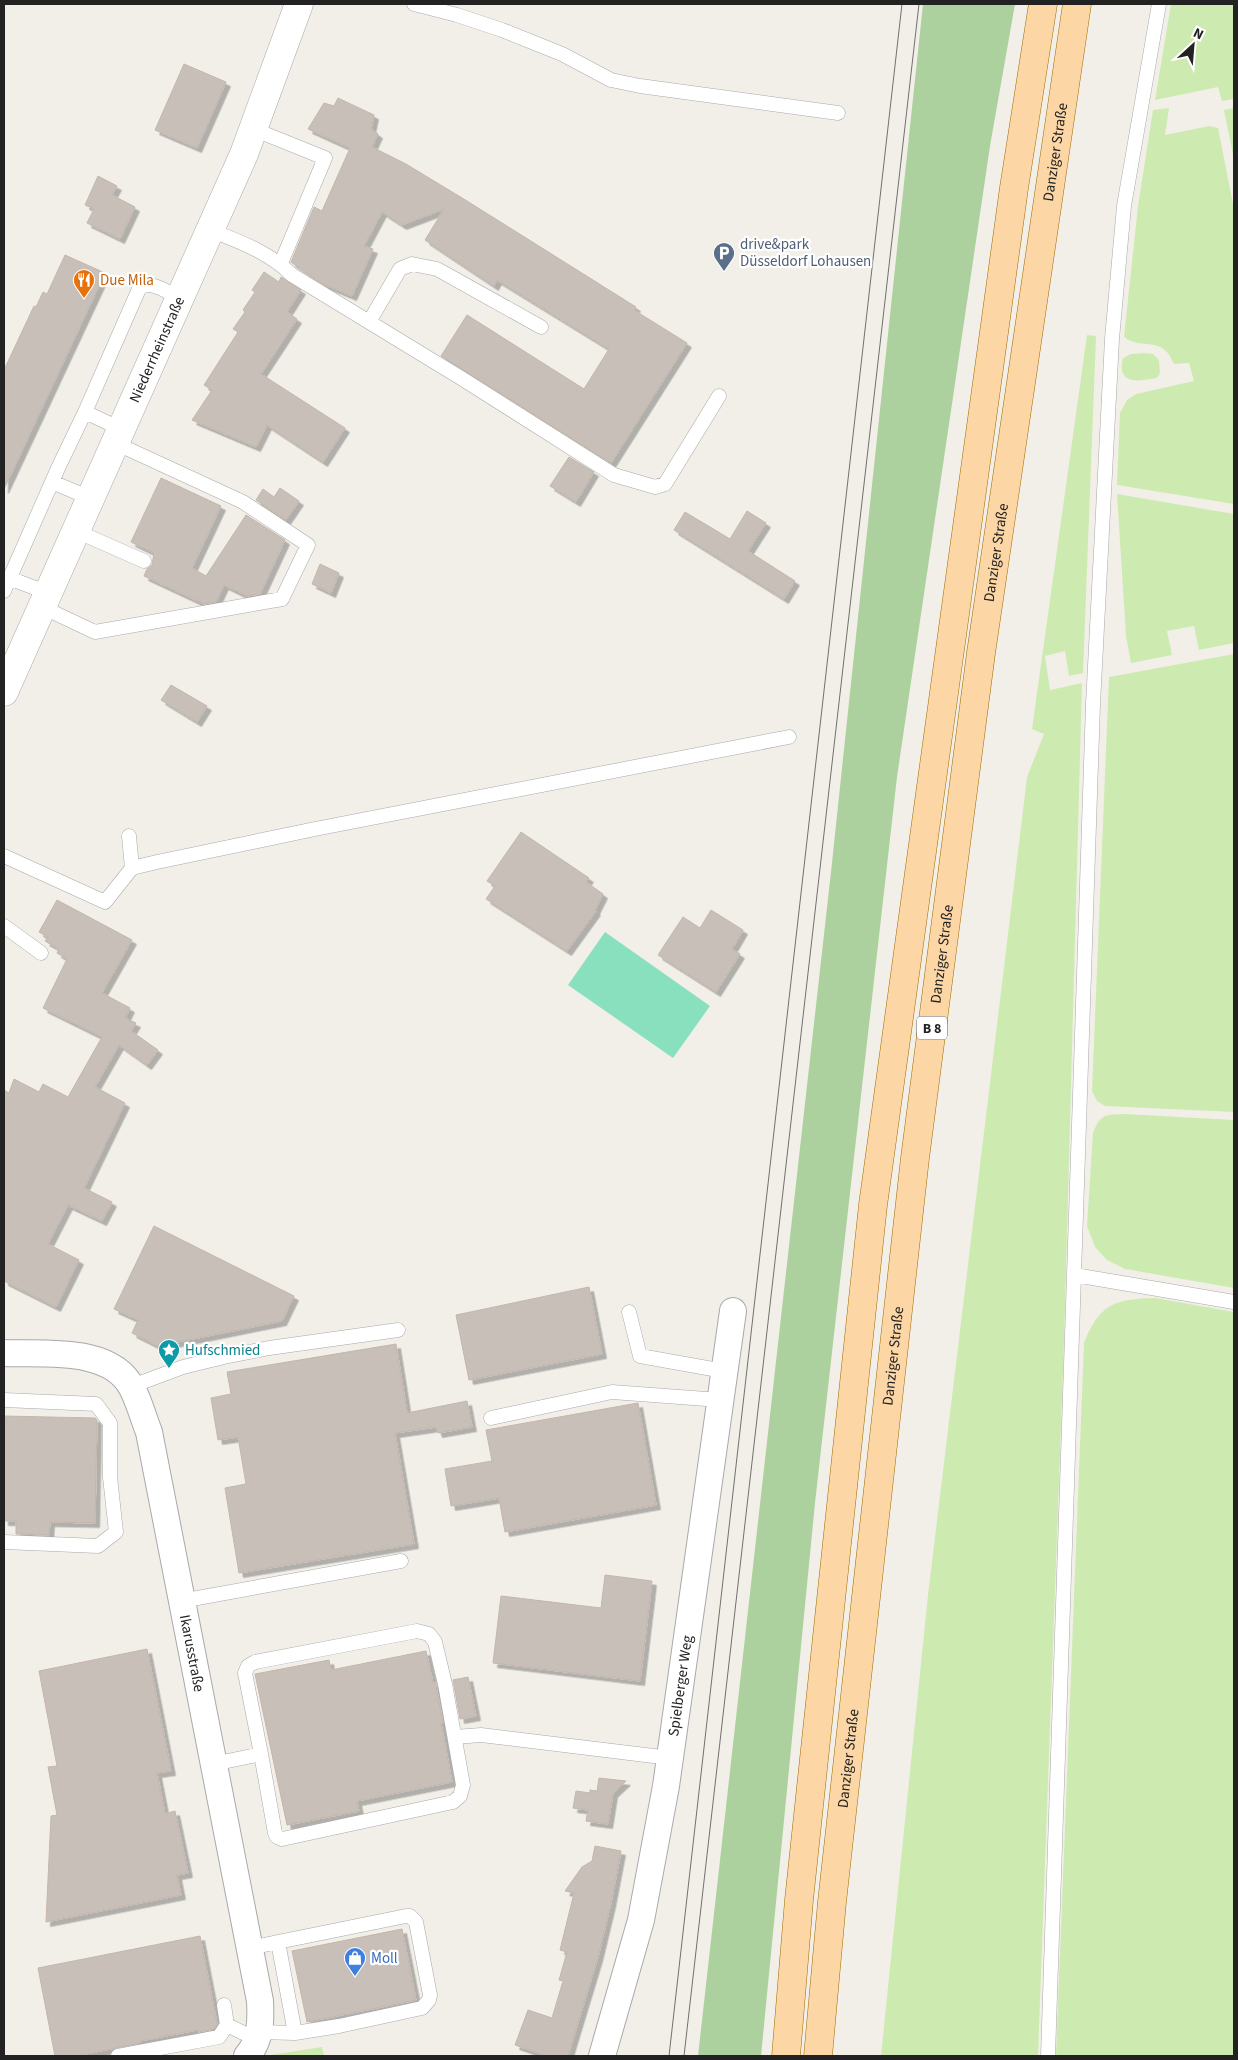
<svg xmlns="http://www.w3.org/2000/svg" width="1238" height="2060" font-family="'Source Sans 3',sans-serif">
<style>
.grass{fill:#cdebb0}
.forest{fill:#add19e}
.pitch{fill:#88e0be}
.building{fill:#c7bfb8;stroke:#c4b6ab;filter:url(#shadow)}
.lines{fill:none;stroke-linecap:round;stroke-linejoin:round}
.service-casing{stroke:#a9a9a9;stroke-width:15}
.minor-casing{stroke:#a9a9a9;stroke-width:28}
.tertiary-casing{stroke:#a9a9a9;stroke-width:29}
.primary-casing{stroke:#a06b00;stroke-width:29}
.service{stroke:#fff;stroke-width:14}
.minor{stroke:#fff;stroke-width:26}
.tertiary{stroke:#fff;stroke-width:28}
.primary{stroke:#fcd6a4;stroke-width:28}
.tram{stroke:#707070;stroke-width:1}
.labels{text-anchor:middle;stroke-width:4.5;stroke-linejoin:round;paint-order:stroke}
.shield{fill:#fff;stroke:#646464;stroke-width:1}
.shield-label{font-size:14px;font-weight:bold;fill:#222}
.street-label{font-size:15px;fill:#222;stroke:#fff}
.service-label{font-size:15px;fill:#4e5e75;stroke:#fff;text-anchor:start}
.food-label{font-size:15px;fill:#c56008;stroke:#fff;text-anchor:start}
.culture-label{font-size:15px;fill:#0d838f;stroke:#fff;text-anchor:start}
.shop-label{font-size:15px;fill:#366cbe;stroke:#fff;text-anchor:start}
</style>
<defs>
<filter id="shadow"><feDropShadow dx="4.5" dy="4.5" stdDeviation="0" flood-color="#0004"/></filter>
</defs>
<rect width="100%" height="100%" fill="#f2efe9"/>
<path class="grass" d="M 1171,4 L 1234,4 L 1234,99 L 1222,101 L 1218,87 L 1155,100 Z
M 1169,108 L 1165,135 L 1209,126 L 1218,128 L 1234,209 L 1234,504 L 1117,485 L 1120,413 L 1127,400 L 1136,394 L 1194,381 L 1189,363 L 1174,364 C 1162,334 1142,351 1124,337 L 1138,206 L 1153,110 Z
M 1234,108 L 1234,160 L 1224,110 Z
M 1087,335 L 1096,336 L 1083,673 L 1069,676 L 1065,651 L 1045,656 L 1050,690 L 1082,683 L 1064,1343 L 1038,2056 L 881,2056 L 928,1595 L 1027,777 L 1044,734 L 1032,729 Z
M 1145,353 L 1153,354 L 1159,360 L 1160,373 L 1157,378 C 1139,381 1116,386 1123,358 L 1131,354 Z
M 1117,494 L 1234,514 L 1234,643 L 1199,650 L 1194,626 L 1167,631 L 1172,655 L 1131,663 L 1126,636 Z
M 1234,654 L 1234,1112 L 1105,1106 L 1097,1101 L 1092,1091 L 1109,677 Z
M 1125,1114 L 1234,1120 L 1234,1288 L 1125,1269 L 1107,1260 L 1095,1247 L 1087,1226 L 1093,1133 C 1101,1113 1105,1115 1125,1114 Z
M 1155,1298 L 1234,1312 L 1234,2056 L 1056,2056 L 1084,1343 C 1099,1304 1115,1299 1155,1298 Z
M 322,2047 L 324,2056 L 264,2056 Z"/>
<path class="forest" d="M 923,4 L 1015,4 L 990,146 L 897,777 L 815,1503 L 761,2056 L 698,2056 L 831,872 Z"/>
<path class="pitch" d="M 605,932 L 710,1006 L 673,1058 L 568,985 Z"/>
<path class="building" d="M 184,64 L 226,82 L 197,148 L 155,130 Z
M 338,98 L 374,115 L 371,129 L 378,134 L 372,147 L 406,164 L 467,201 L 636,307 L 634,310 L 687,343 L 611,463 L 441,356 L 467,315 L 584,389 L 609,349 L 497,280 L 494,286 L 425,240 L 444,209 L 402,225 L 382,212 L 364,246 L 373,249 L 352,296 L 323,284 L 291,262 L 314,207 L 322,211 L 350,148 L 308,129 L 324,103 L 334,106 Z
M 98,176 L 117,186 L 112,195 L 135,207 L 120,239 L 87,223 L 94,209 L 85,205 Z
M 65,255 L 105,273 L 4,489 L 4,370 L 34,306 L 36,307 L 43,292 L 47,294 Z
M 264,272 L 279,282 L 281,277 L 301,290 L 287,312 L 297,319 L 261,374 L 345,428 L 323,462 L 267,425 L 256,447 L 192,420 L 212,390 L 204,385 L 238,332 L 233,329 L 245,312 L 243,310 L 255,292 L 252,290 Z
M 569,457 L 594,472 L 576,502 L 550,486 Z
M 161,478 L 221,506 L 192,568 L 206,576 L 246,515 L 285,540 L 260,594 L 247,596 L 224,585 L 216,602 L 204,604 L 144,576 L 147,569 L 152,565 L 154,553 L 131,542 Z
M 280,488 L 299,501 L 286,520 L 256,500 L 263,489 L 274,497 Z
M 747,511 L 766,523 L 748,551 L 795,581 L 784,599 L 674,530 L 685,512 L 730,539 Z
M 320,564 L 339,573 L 331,593 L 312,584 Z
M 171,685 L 207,706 L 197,722 L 161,700 Z
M 521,832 L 589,878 L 586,882 L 603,894 L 595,910 L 596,911 L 567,951 L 486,899 L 495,886 L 487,881 Z
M 57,900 L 132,940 L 102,993 L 130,1008 L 125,1018 L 136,1023 L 131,1031 L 158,1050 L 147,1065 L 119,1045 L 95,1087 L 125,1103 L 84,1188 L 112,1202 L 102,1221 L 68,1205 L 48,1244 L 79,1260 L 56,1307 L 4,1281 L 4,1090 L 9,1093 L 14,1079 L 39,1092 L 43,1084 L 68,1097 L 102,1037 L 43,1008 L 67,959 L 57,953 L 59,949 L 45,941 L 48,937 L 39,932 Z
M 711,910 L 743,930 L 732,949 L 740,954 L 716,992 L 658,955 L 683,917 L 700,928 Z
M 154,1226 L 294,1296 L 282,1321 L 158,1346 L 132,1333 L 138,1320 L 114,1309 Z
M 589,1287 L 602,1354 L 469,1380 L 456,1315 Z
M 396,1344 L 407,1413 L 467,1401 L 472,1427 L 438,1433 L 436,1427 L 395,1433 L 414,1544 L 239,1573 L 225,1488 L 246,1484 L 238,1437 L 218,1440 L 211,1398 L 231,1394 L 227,1372 Z
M 638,1403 L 656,1505 L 505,1532 L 499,1498 L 451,1506 L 445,1469 L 492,1461 L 486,1430 Z
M 4,1416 L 95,1418 L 97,1420 L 95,1523 L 50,1522 L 49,1535 L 16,1534 L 16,1521 L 4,1521 Z
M 605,1575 L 652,1581 L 640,1681 L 493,1663 L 501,1596 L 601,1608 Z
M 147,1649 L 171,1771 L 157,1773 L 165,1814 L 175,1811 L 188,1873 L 177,1875 L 181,1895 L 46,1922 L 51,1816 L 57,1815 L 48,1767 L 57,1766 L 39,1671 Z
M 426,1651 L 433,1683 L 436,1683 L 436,1686 L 443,1723 L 441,1723 L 452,1782 L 357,1801 L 359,1811 L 287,1825 L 255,1674 L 329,1660 L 331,1670 Z
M 468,1677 L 476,1716 L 460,1719 L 453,1680 Z
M 599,1778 L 626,1781 L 613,1793 L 608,1824 L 586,1821 L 588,1810 L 573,1808 L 576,1791 L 590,1793 L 590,1790 L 597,1791 Z
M 595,1846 L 621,1851 L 611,1903 L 598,1957 L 568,2056 L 547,2056 L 515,2045 L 528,2010 L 552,2018 L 563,1981 L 559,1980 L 567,1952 L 560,1950 L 574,1893 L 565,1891 L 582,1867 L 592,1861 Z
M 402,1929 L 416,2000 L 307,2022 L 292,1951 Z
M 200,1936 L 217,2024 L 214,2029 L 198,2032 L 197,2030 L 140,2041 L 140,2043 L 76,2056 L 55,2056 L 38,1968 Z"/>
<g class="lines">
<g class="service-casing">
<path id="service" d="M 414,4 L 457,15 L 502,30 L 562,54 L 611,80 L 640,86 L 838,113
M 253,129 L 325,158 L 281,263
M 210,230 C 240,242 269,252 292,275 L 461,378 L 614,475 L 655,487 L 665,484 L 719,396
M 369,322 L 400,269 L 412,264 L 437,269 L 541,327
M 121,429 L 85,412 L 139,289 C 149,278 168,293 180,298
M 52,482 L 90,498
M 76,531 L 144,561
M 9,578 L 48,593
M 4,591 L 59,466 L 85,412
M 42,607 L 95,632 L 282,599 L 308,545 L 243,502 L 115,443
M 129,836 L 132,868
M 4,856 L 105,902 L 132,868 L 157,862 L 315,829 L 789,737
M 4,926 L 41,953
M 1075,1275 L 1234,1302
M 629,1312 L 640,1356 L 724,1371
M 132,1386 L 183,1367 L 224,1357 L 269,1348 L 398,1330
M 4,1400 L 96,1404 L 110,1423 L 110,1477 L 116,1532 L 98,1546 L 4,1542
M 491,1418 L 612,1392 L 720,1400
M 181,1601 L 401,1561
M 455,1737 L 481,1735 L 670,1758
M 213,1764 L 261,1754 L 275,1833 L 277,1837 L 282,1839 L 453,1802 L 460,1796 L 463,1785 L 445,1684 L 435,1642 L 429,1634 L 417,1631 L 255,1662 L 248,1666 L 245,1673 L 261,1754
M 278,1942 L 406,1916 L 410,1916 L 416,1922 L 430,1995 L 429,2000 L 422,2008 L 339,2026 L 295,2033
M 250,1948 L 278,1942 L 295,2033 L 259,2032
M 227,2025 L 256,2039
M 118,2056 L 219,2037 L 227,2025 L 224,2005
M 1048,2056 L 1093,704 L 1112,339 L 1124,206 L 1159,4"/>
</g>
<g class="minor-casing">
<g id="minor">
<path id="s1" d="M 4,1353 C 43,1355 111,1346 132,1388 C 139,1401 143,1417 149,1432 L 260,2001 C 261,2021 261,2040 247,2056"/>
<path id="s2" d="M 602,2056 L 641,1920 L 666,1786 L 733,1311"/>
</g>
</g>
<g class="tertiary-casing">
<g id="tertiary">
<path id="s3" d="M 4,692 L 244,154 L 299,4"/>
</g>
</g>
<g class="primary-casing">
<g id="primary">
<path d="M 786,2056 L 799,1900 L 873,1205 L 1014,188 L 1043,4"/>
<path id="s4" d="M 818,2056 L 832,1902 L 915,1158 L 981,653 L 1077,4"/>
</g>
</g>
<use href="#service" class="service"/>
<use href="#minor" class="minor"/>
<use href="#tertiary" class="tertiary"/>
<use href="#primary" class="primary"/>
<path class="tram" d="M 669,2056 L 902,4
M 684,2056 L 919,4"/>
</g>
<defs>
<g id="parking-pin" transform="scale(1.125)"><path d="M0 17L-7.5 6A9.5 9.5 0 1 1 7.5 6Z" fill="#5c6f8a" stroke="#fff"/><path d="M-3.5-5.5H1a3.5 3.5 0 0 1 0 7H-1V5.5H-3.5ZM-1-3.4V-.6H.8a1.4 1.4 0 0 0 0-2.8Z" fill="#fff"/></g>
<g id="restaurant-pin" transform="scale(1.125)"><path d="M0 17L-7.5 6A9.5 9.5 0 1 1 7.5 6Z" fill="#e8710a" stroke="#fff"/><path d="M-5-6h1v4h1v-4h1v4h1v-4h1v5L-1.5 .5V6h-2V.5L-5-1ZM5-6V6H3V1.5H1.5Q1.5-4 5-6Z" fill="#fff"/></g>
<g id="sight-pin" transform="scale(1.125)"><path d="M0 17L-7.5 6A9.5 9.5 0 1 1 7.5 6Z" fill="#0f9aa8" stroke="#fff"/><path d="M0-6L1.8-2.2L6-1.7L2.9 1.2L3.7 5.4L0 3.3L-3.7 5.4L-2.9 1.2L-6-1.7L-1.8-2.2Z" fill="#fff"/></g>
<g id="shop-pin" transform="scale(1.125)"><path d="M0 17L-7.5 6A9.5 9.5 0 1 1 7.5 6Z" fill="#3f7fe0" stroke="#fff"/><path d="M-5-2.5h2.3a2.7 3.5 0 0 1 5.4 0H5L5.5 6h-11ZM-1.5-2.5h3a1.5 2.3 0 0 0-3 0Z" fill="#fff"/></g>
</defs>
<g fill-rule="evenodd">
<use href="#parking-pin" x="724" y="253"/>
<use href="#restaurant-pin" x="84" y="280"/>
<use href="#sight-pin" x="169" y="1350"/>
<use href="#shop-pin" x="355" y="1958"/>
</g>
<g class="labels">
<rect class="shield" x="917" y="1016.5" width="30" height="23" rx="4"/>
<g class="shield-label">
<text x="932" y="1033">B 8</text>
</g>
<g class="street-label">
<text dy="5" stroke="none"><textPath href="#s4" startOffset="1919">Danziger Straße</textPath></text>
<text dy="5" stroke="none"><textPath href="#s3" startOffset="375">Niederrheinstraße</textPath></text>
<text dy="5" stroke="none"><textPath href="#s4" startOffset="1514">Danziger Straße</textPath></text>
<text dy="5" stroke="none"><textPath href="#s4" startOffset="1109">Danziger Straße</textPath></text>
<text dy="5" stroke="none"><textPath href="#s4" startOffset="704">Danziger Straße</textPath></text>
<text dy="5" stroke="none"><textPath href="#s1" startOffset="412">Ikarusstraße</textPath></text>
<text dy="5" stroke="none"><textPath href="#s2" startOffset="379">Spielberger Weg</textPath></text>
<text dy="5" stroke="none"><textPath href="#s4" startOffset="299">Danziger Straße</textPath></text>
</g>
<g class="service-label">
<text x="740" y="249">drive&amp;park<tspan x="740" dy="17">Düsseldorf Lohausen</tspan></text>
</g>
<g class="food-label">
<text x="100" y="285">Due Mila</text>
</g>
<g class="culture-label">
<text x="185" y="1355">Hufschmied</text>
</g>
<g class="shop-label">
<text x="371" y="1963">Moll</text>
</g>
</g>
<rect width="1238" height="2060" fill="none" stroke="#222222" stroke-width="10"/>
<g transform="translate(1193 45) rotate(26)" stroke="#ffffff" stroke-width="4" paint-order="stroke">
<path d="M0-4L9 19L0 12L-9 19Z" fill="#222222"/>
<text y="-8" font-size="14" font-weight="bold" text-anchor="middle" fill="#222222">N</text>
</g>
</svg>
